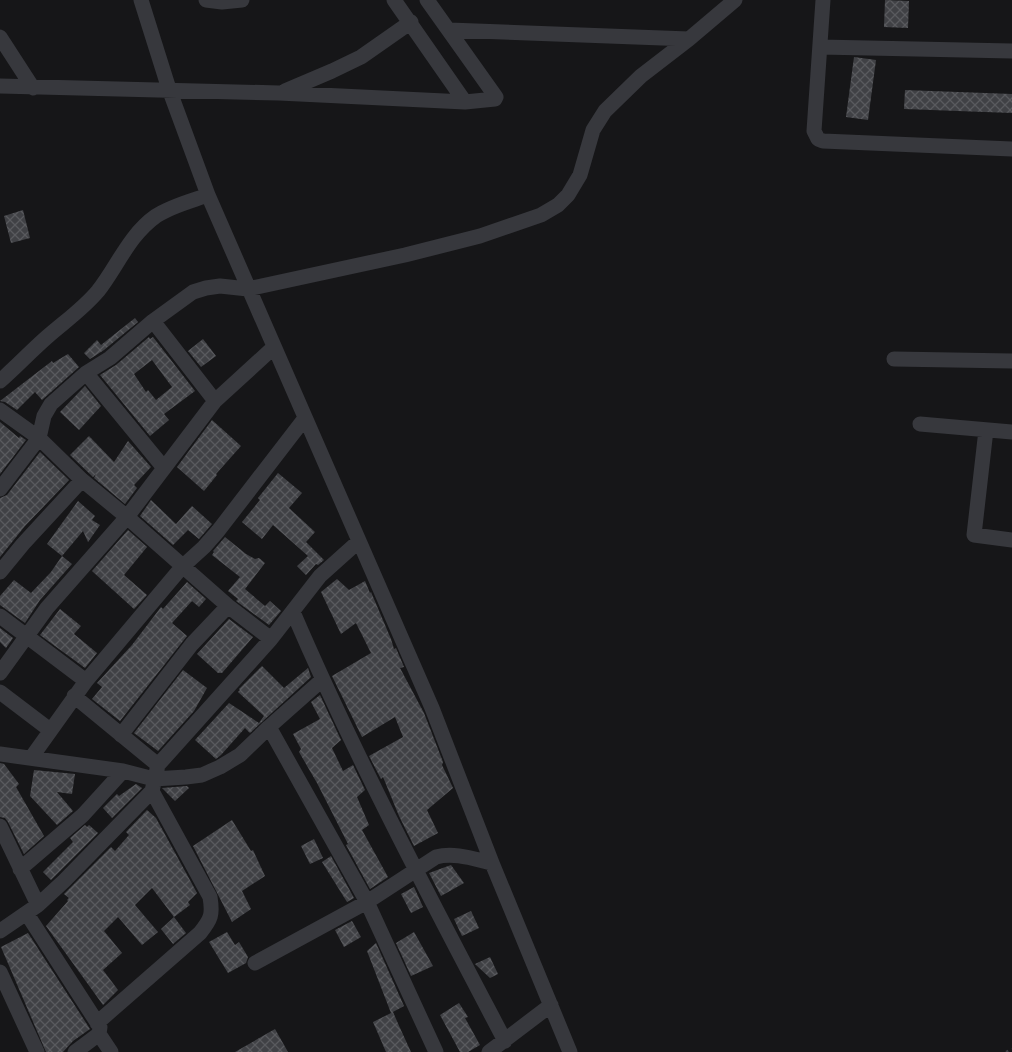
<svg xmlns="http://www.w3.org/2000/svg" width="1012" height="1052" font-family="Cabin,sans-serif">
<style>
.building{fill:url(#building-cross-hatch);fill-rule:evenodd}
.lines{fill:none;stroke-linecap:round;stroke-linejoin:round}
.path{stroke:#3d3f44;stroke-width:2.5;stroke-dasharray:2.5 4;stroke-linecap:butt}
.minor{stroke:#37383d;stroke-width:15}
</style>
<defs>
<pattern id="building-cross-hatch" width="8" height="8" patternUnits="userSpaceOnUse" patternTransform="scale(1.25)"><rect width="8" height="8" fill="#404145"/><path d="M0 0l8 8M0 8l8-8" fill="none" stroke="#595a5e"/></pattern>
</defs>
<rect width="100%" height="100%" fill="#161618"/>
<path class="building" d="M 885,0 L 909,1 L 908,28 L 884,27 Z
M 854,57 L 876,60 L 868,120 L 846,117 Z
M 905,90 L 1012,94 L 1012,113 L 904,109 Z
M 23,210 L 30,238 L 11,243 L 4,216 Z
M 135,318 L 138,322 L 104,350 L 90,359 L 84,353 L 97,340 L 101,345 Z
M 149,337 L 150,339 L 153,337 L 195,391 L 164,414 L 169,420 L 150,436 L 100,375 L 116,365 ZM 152,360 L 172,387 L 156,400 L 148,390 L 146,392 L 134,374 Z
M 203,339 L 216,356 L 201,367 L 188,351 Z
M 68,354 L 79,367 L 42,400 L 35,392 L 17,410 L 5,402 L 0,401 L 52,361 L 53,363 Z
M 85,386 L 101,406 L 79,430 L 60,412 Z
M 212,420 L 241,446 L 216,474 L 217,475 L 204,491 L 177,467 Z
M 0,422 L 19,438 L 20,436 L 26,440 L 0,474 Z
M 89,436 L 114,462 L 128,441 L 151,467 L 134,485 L 137,488 L 125,504 L 94,478 L 96,474 L 93,477 L 70,455 Z
M 40,452 L 69,480 L 25,526 L 0,557 L 0,498 L 7,495 Z
M 278,473 L 302,493 L 289,508 L 315,532 L 306,542 L 324,560 L 318,565 L 316,564 L 306,575 L 297,566 L 308,556 L 273,525 L 262,539 L 242,522 L 260,500 L 258,498 Z
M 151,500 L 176,524 L 192,506 L 212,524 L 199,539 L 188,530 L 173,545 L 140,516 Z
M 78,501 L 95,516 L 92,520 L 100,525 L 88,542 L 83,531 L 62,556 L 47,544 Z
M 128,530 L 147,547 L 124,575 L 147,595 L 134,609 L 92,571 Z
M 225,537 L 246,554 L 255,559 L 259,558 L 265,563 L 245,589 L 265,606 L 270,601 L 281,611 L 269,625 L 236,601 L 238,599 L 228,591 L 240,577 L 212,555 L 214,552 L 213,551 Z
M 62,556 L 72,564 L 40,600 L 25,623 L 0,605 L 0,596 L 14,580 L 31,593 L 51,572 Z
M 337,579 L 349,590 L 365,581 L 370,593 L 371,592 L 391,639 L 394,649 L 396,648 L 404,667 L 400,668 L 424,713 L 443,762 L 442,765 L 453,788 L 427,810 L 438,833 L 414,846 L 399,816 L 383,777 L 381,779 L 369,756 L 403,737 L 395,717 L 362,737 L 332,676 L 371,653 L 356,623 L 341,634 L 321,592 Z
M 187,582 L 206,599 L 199,607 L 192,601 L 172,623 L 187,636 L 120,721 L 92,699 L 102,687 L 97,683 L 132,645 L 161,607 L 163,609 Z
M 60,609 L 81,626 L 74,634 L 97,653 L 85,668 L 40,635 Z
M 229,619 L 253,637 L 222,673 L 218,673 L 197,654 Z
M 0,628 L 13,638 L 6,648 L 0,642 Z
M 262,666 L 284,688 L 308,668 L 311,677 L 250,733 L 245,728 L 221,755 L 216,759 L 195,740 L 229,703 L 259,723 L 264,716 L 238,692 L 240,690 L 239,689 Z
M 183,670 L 207,688 L 194,711 L 158,751 L 134,733 Z
M 320,695 L 341,740 L 332,748 L 343,771 L 353,765 L 365,790 L 357,797 L 369,825 L 362,830 L 388,877 L 370,889 L 346,845 L 348,844 L 317,783 L 299,752 L 301,749 L 293,734 L 320,719 L 311,702 Z
M 0,763 L 4,764 L 19,784 L 16,787 L 44,836 L 24,854 L 8,822 L 5,818 L 0,817 Z
M 34,770 L 75,774 L 72,794 L 57,792 L 73,811 L 57,825 L 30,796 Z
M 136,784 L 142,788 L 112,818 L 103,808 L 117,794 L 119,796 Z
M 187,786 L 189,788 L 175,801 L 162,788 Z
M 147,810 L 156,818 L 197,893 L 188,902 L 190,905 L 174,917 L 152,888 L 135,905 L 158,932 L 142,945 L 118,917 L 104,931 L 122,953 L 103,970 L 118,990 L 103,1005 L 46,926 L 68,901 L 67,900 L 69,898 L 64,894 L 111,847 L 115,851 L 129,835 L 126,832 Z
M 232,820 L 251,851 L 253,850 L 265,876 L 242,891 L 251,909 L 232,922 L 193,846 Z
M 85,825 L 87,827 L 89,825 L 98,833 L 51,880 L 43,872 L 73,842 L 70,838 Z
M 314,839 L 323,858 L 310,864 L 301,846 Z
M 331,856 L 354,898 L 347,902 L 322,862 Z
M 451,865 L 464,883 L 441,896 L 429,873 Z
M 414,887 L 423,907 L 411,913 L 401,894 Z
M 471,911 L 479,928 L 462,936 L 454,919 Z
M 174,917 L 186,933 L 173,944 L 161,929 Z
M 352,921 L 361,937 L 344,947 L 335,930 Z
M 227,932 L 235,945 L 239,942 L 248,957 L 246,963 L 228,973 L 209,942 Z
M 414,932 L 433,966 L 411,976 L 396,943 Z
M 28,933 L 90,1029 L 73,1041 L 63,1052 L 46,1052 L 1,947 Z
M 376,943 L 404,1006 L 391,1013 L 367,951 Z
M 490,957 L 498,974 L 490,978 L 475,964 Z
M 459,1003 L 468,1017 L 465,1018 L 480,1045 L 468,1052 L 460,1052 L 440,1015 Z
M 393,1012 L 400,1028 L 411,1052 L 386,1052 L 373,1022 Z
M 275,1029 L 288,1052 L 235,1052 Z"/>
<g class="lines">
<path class="path" d="M 1006,1052 L 1012,1049"/>
<path class="minor" d="M 141,0 L 169,89 L 208,195 L 432,708 L 492,863 L 570,1052
M 206,0 L 222,2 L 242,0
M 394,0 L 465,102
M 823,0 L 814,131 L 818,139 L 823,141 L 1012,149
M 449,30 L 689,39
M 0,37 L 33,88
M 820,47 L 1012,51
M 0,86 L 279,93 L 465,102 L 495,99 L 496,97 L 427,0
M 285,91 L 332,71 L 361,57 L 411,22
M 153,321 L 215,401
M 894,359 L 1012,361
M 86,373 L 164,468
M 0,381 C 16,367 31,351 47,337 C 64,322 83,309 98,291 C 117,267 129,235 156,216 C 171,206 191,201 208,195
M 0,410 L 39,438 L 82,480 L 127,517 L 228,606 L 271,639
M 920,424 L 1012,432
M 986,430 L 974,535 L 1012,540
M 0,489 L 39,438 L 44,416 L 51,404 L 86,373 L 110,358 L 153,321 L 193,292 L 206,288 L 220,286 L 248,289 L 405,255 L 480,236 L 541,215 L 558,205 L 568,195 L 580,175 L 593,130 L 605,111 L 641,76 L 689,39 L 735,0
M 0,572 L 23,544 L 82,480
M 293,612 C 356,759 431,900 505,1041
M 0,616 L 86,681
M 0,673 L 47,608 L 127,517 L 215,401 L 274,347
M 0,692 L 50,730
M 74,696 L 158,765
M 269,727 L 367,902 L 436,1052
M 121,735 L 192,644 L 228,606
M 0,754 L 123,771 L 154,779 L 186,777 L 202,775 L 220,767 L 240,755 L 269,727 L 322,680
M 31,758 L 86,681 L 182,567 L 204,547 L 218,531 L 305,418
M 0,826 L 38,905
M 20,869 L 83,815 L 123,771
M 27,914 L 100,1027 L 99,1034 L 75,1052
M 0,931 L 38,905 L 64,881 L 152,791 L 158,765 L 271,639 L 320,576 L 359,541
M 255,963 L 367,902 L 436,857 C 454,852 474,859 492,863
M 0,972 L 37,1052
M 97,1023 L 200,933 C 211,919 213,915 210,897 L 152,791
M 99,1034 L 111,1052
M 489,1052 L 551,1005"/>
</g>
</svg>
